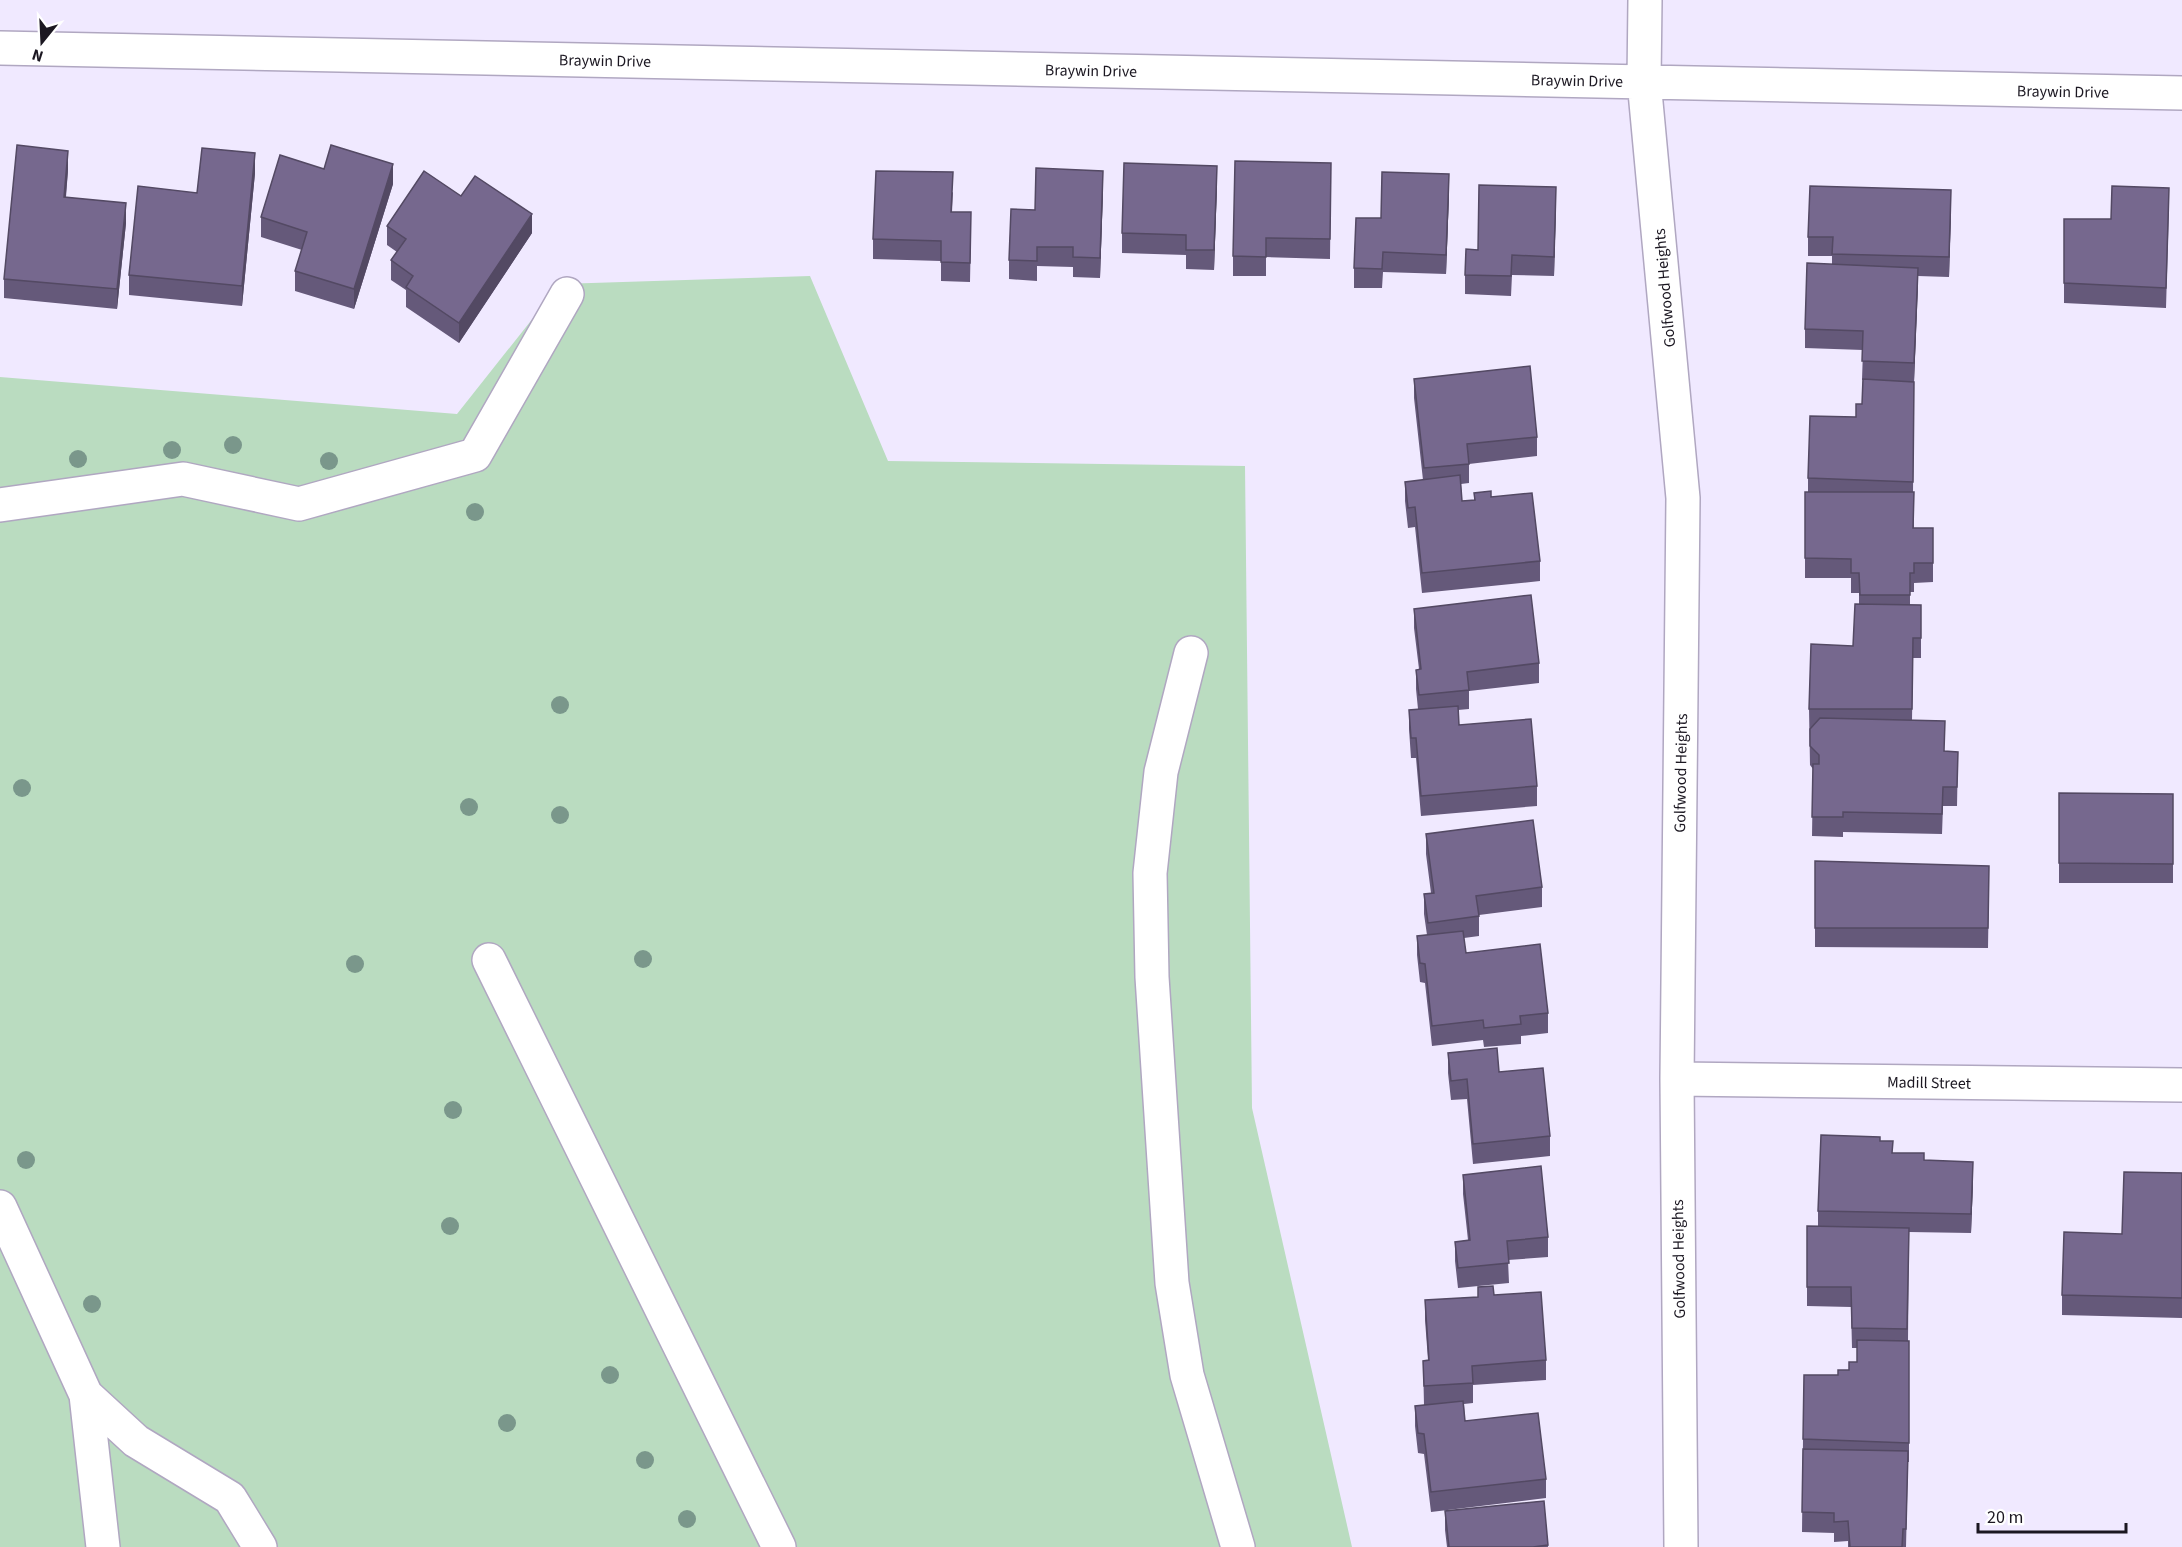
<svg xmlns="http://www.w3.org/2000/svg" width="2182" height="1547" font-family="'Source Sans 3',sans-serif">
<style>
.green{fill:#badcc0}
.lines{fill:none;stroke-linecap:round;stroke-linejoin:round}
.minor-casing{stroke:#b0a7c1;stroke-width:36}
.minor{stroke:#fff;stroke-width:33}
.tree{fill:#7a978b}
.wall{fill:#65597a}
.shaded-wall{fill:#534963}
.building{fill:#76688e;stroke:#534963;stroke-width:1.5}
.labels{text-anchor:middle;stroke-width:5;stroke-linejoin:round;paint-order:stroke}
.street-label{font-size:16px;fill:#1b1721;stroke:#fff}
</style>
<rect width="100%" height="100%" fill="#f0e9ff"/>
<path class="green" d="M 810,276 L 888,461 L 1245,466 L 1252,1108 L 1352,1547 L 0,1547 L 0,377 L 457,414 L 560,284 Z"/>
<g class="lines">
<g class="minor-casing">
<path id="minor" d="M 1645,0 L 1644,81 L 1683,498 L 1677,1079 L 1681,1547
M 0,48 L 2182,93
M 0,505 L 183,479 L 299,504 L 475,455 L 567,294
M 1191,653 L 1161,772 L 1150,873 L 1152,977 L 1172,1283 L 1187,1375 L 1238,1547
M 489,960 L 779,1547
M 1677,1079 L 2182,1085
M 0,1207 L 86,1395 L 103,1547
M 86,1395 L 136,1441 L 230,1498 L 260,1547"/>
</g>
<use href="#minor" class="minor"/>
</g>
<g class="tree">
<circle cx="233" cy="445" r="9"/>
<circle cx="172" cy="450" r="9"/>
<circle cx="78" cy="459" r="9"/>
<circle cx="329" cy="461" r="9"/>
<circle cx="475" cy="512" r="9"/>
<circle cx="560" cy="705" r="9"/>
<circle cx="22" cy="788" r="9"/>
<circle cx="469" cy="807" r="9"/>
<circle cx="560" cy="815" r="9"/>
<circle cx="643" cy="959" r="9"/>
<circle cx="355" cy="964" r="9"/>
<circle cx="453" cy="1110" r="9"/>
<circle cx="26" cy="1160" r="9"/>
<circle cx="450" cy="1226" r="9"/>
<circle cx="92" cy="1304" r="9"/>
<circle cx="610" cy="1375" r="9"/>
<circle cx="507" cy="1423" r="9"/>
<circle cx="645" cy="1460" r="9"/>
<circle cx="687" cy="1519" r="9"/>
</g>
<path class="wall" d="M 1331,163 L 1330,259 L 1266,257 L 1266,276 L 1233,276 L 1233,256 Z
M 324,169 L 393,184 L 354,309 L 295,291 L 295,271 L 302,250 L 261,237 L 261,217 Z
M 68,170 L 66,197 L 126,223 L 117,309 L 4,298 L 4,279 Z
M 255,173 L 242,306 L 129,295 L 129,275 L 197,193 Z
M 1217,185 L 1214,270 L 1186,269 L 1186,255 L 1122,253 L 1122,233 Z
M 1103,190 L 1100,278 L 1073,277 L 1073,267 L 1037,266 L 1037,281 L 1009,279 L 1009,260 L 1035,210 Z
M 953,192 L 952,212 L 971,232 L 970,282 L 941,281 L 941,261 L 873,259 L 873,239 Z
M 1449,194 L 1446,274 L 1383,272 L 1382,288 L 1354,288 L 1354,268 L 1381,218 Z
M 461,196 L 532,233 L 459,343 L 406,307 L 406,290 L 391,280 L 391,260 L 397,252 L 387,245 L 387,226 Z
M 1556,206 L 1554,276 L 1512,275 L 1511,296 L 1465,294 L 1465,275 L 1478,250 Z
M 2169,207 L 2166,308 L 2064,303 L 2064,219 L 2111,219 Z
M 1951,210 L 1949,277 L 1918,276 L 1914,382 L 1913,492 L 1914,528 L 1933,528 L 1933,582 L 1914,583 L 1914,592 L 1910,592 L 1910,605 L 1921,605 L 1921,658 L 1913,658 L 1912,720 L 1945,751 L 1958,752 L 1957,806 L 1943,806 L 1942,834 L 1843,832 L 1843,837 L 1812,836 L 1813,769 L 1810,765 L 1809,709 L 1853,646 L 1859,604 L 1859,593 L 1851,593 L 1851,578 L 1805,578 L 1805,492 L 1808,492 L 1808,478 L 1856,417 L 1862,404 L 1863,380 L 1862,380 L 1863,350 L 1805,348 L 1805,329 L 1832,264 L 1832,256 L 1808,256 L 1808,237 Z
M 1414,379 L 1537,437 L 1537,456 L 1469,464 L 1469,483 L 1461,484 L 1462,501 L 1474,500 L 1474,493 L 1491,497 L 1540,561 L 1540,581 L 1422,593 L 1415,527 L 1408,528 L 1405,501 L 1405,482 L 1423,480 L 1414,398 Z
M 1414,609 L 1539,663 L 1539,683 L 1469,691 L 1469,709 L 1458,710 L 1459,725 L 1537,786 L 1537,806 L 1421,816 L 1416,758 L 1411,758 L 1409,729 L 1409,710 L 1418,709 L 1416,689 L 1416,670 L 1419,669 L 1414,628 Z
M 2059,793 L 2173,794 L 2173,883 L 2059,883 Z
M 1426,834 L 1542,887 L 1542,907 L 1479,915 L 1479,936 L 1464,938 L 1466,953 L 1548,1013 L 1548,1033 L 1521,1036 L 1521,1044 L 1484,1047 L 1483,1040 L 1432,1046 L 1425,983 L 1420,982 L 1417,955 L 1417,936 L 1427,935 L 1424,914 L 1424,894 L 1431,893 L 1426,854 Z
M 1815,861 L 1989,885 L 1988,948 L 1815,947 Z
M 1448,1053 L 1499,1072 L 1550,1136 L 1550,1156 L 1473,1164 L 1467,1099 L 1451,1100 L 1448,1073 Z
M 1880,1141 L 1893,1153 L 1924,1160 L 1973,1182 L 1971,1233 L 1909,1232 L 1908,1341 L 1909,1341 L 1909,1462 L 1908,1462 L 1906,1547 L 1848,1547 L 1848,1541 L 1834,1542 L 1834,1533 L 1802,1532 L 1803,1439 L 1838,1375 L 1849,1370 L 1857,1362 L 1857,1348 L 1852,1348 L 1851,1307 L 1807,1306 L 1807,1226 L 1818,1226 L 1818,1211 Z
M 2182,1173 L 2182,1318 L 2062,1315 L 2062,1295 Z
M 1463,1175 L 1548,1237 L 1548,1257 L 1508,1260 L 1509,1283 L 1458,1288 L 1455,1261 L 1455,1242 L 1468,1240 L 1463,1194 Z
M 1478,1287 L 1494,1295 L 1546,1360 L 1546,1380 L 1473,1385 L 1473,1403 L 1464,1404 L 1465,1421 L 1546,1479 L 1546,1498 L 1431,1512 L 1424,1454 L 1418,1453 L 1415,1426 L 1415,1406 L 1424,1405 L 1423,1361 L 1428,1360 L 1425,1320 L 1425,1300 L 1478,1297 Z
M 1544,1501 L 1548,1547 L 1447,1547 L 1445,1530 L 1445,1511 Z"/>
<path class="shaded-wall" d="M 68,151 L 68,170 L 64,216 L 64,197 Z
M 255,153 L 255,173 L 242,306 L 242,286 Z
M 393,164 L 393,184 L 354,309 L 354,289 Z
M 1217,166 L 1217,185 L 1214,270 L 1214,250 Z
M 1103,171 L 1103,190 L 1100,278 L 1100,258 Z
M 1449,174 L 1449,194 L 1446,274 L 1446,255 Z
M 1556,187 L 1556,206 L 1554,276 L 1554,257 Z
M 1951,190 L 1951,210 L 1949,277 L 1949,257 Z
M 126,203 L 126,223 L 117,309 L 117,289 Z
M 532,214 L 532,233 L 459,343 L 459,323 Z
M 1918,268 L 1918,287 L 1914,382 L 1914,363 Z
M 1973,1162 L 1973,1182 L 1971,1233 L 1971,1214 Z"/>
<path class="building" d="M 17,145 L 68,151 L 64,197 L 126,203 L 117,289 L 4,279 Z
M 331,145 L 393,164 L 354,289 L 295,271 L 307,232 L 261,217 L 280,155 L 324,169 Z
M 202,148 L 255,153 L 242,286 L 129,275 L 138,186 L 197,193 Z
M 1235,161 L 1331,163 L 1330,239 L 1266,238 L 1266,257 L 1233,256 Z
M 1124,163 L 1217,166 L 1214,250 L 1186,250 L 1186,235 L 1122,233 Z
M 1036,168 L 1103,171 L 1100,258 L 1073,257 L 1073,247 L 1037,247 L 1037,261 L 1009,260 L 1011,209 L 1035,210 Z
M 424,171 L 461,196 L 475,176 L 532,214 L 459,323 L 406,287 L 413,276 L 391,260 L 406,239 L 387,226 Z
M 876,171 L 953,172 L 951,212 L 971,212 L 970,263 L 941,262 L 941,241 L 873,239 Z
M 1382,172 L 1449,174 L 1446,255 L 1383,252 L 1382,269 L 1354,268 L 1356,218 L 1381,218 Z
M 1479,185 L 1556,187 L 1554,257 L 1512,255 L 1511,276 L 1465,275 L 1466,249 L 1478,250 Z
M 1810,186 L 1951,190 L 1949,257 L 1832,254 L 1833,237 L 1808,237 Z
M 2112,186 L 2169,188 L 2166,288 L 2064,283 L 2064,219 L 2111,219 Z
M 1807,263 L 1918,268 L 1914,363 L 1862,361 L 1863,331 L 1805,329 Z
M 1530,366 L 1537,437 L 1467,444 L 1469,464 L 1424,468 L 1414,379 Z
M 1863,379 L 1914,382 L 1913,482 L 1808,478 L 1810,416 L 1856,417 L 1856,404 L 1862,404 Z
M 1460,475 L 1462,501 L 1475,500 L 1474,493 L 1491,491 L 1491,497 L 1532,493 L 1540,561 L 1422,573 L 1415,507 L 1408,508 L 1405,482 Z
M 1805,492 L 1914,492 L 1913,528 L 1933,528 L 1933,563 L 1914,563 L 1914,573 L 1910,573 L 1910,595 L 1860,595 L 1859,573 L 1851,573 L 1851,559 L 1805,558 Z
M 1531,595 L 1539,663 L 1467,672 L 1469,690 L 1419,695 L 1416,670 L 1421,669 L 1414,609 Z
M 1855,604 L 1921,605 L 1921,638 L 1913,638 L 1912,709 L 1809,709 L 1811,644 L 1853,646 Z
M 1458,706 L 1459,725 L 1531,719 L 1537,786 L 1421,796 L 1416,738 L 1411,738 L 1409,710 Z
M 1820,718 L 1945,721 L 1944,751 L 1958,752 L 1957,787 L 1943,787 L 1942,814 L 1843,812 L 1843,817 L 1812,817 L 1813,764 L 1819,764 L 1819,755 L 1810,746 L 1810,729 Z
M 2059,793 L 2173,794 L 2173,864 L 2059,863 Z
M 1533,820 L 1542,887 L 1476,896 L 1479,916 L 1428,923 L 1424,894 L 1434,893 L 1426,834 Z
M 1815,861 L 1989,866 L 1988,928 L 1815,928 Z
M 1463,931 L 1466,953 L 1540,944 L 1548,1013 L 1520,1016 L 1521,1024 L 1484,1028 L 1483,1020 L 1432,1026 L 1425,964 L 1420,963 L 1417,936 Z
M 1497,1048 L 1499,1072 L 1543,1068 L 1550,1136 L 1473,1144 L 1467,1079 L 1451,1081 L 1448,1053 Z
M 1821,1135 L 1880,1137 L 1880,1141 L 1893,1141 L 1892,1153 L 1924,1153 L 1924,1160 L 1973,1162 L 1971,1214 L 1818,1211 Z
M 1541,1166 L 1548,1237 L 1507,1241 L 1509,1263 L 1458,1268 L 1455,1242 L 1470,1240 L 1463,1175 Z
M 2124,1172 L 2182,1173 L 2182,1298 L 2062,1295 L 2064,1232 L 2122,1234 Z
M 1807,1226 L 1909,1228 L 1907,1329 L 1852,1328 L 1851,1287 L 1807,1287 Z
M 1493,1286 L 1494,1295 L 1541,1292 L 1546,1360 L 1472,1366 L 1473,1383 L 1424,1386 L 1423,1361 L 1429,1360 L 1425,1300 L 1478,1297 L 1478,1287 Z
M 1857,1340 L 1909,1341 L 1909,1443 L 1803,1439 L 1804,1375 L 1838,1375 L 1838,1370 L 1849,1370 L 1849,1362 L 1857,1362 Z
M 1463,1401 L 1465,1421 L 1538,1413 L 1546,1479 L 1431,1492 L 1424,1434 L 1418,1433 L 1415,1406 Z
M 1803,1449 L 1908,1451 L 1906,1529 L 1903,1529 L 1902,1547 L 1850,1547 L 1848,1521 L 1834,1522 L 1834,1513 L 1802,1512 Z
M 1544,1501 L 1548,1545 L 1533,1547 L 1449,1547 L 1445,1511 Z"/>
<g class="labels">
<g class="street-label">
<text transform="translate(605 60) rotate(1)" y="6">Braywin Drive</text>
<text transform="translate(1091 70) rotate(1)" y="6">Braywin Drive</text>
<text transform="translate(1577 80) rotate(1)" y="6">Braywin Drive</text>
<text transform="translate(2063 91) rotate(1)" y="6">Braywin Drive</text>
<text transform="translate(1664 288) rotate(-95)" y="6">Golfwood Heights</text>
<text transform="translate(1680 773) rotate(-89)" y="6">Golfwood Heights</text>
<text transform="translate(1929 1082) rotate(1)" y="6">Madill Street</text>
<text transform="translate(1678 1259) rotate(-91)" y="6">Golfwood Heights</text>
</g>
</g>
<g transform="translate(42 42) rotate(198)" stroke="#ffffff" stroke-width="4.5" paint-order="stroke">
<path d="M0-4.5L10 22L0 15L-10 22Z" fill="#1b1721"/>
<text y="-9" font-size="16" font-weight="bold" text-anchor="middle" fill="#1b1721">N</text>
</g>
<path d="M1978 1523v9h148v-9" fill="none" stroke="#1b1721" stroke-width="3"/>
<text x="1987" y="1523" font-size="18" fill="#1b1721" stroke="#ffffff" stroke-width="4.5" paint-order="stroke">20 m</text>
</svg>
